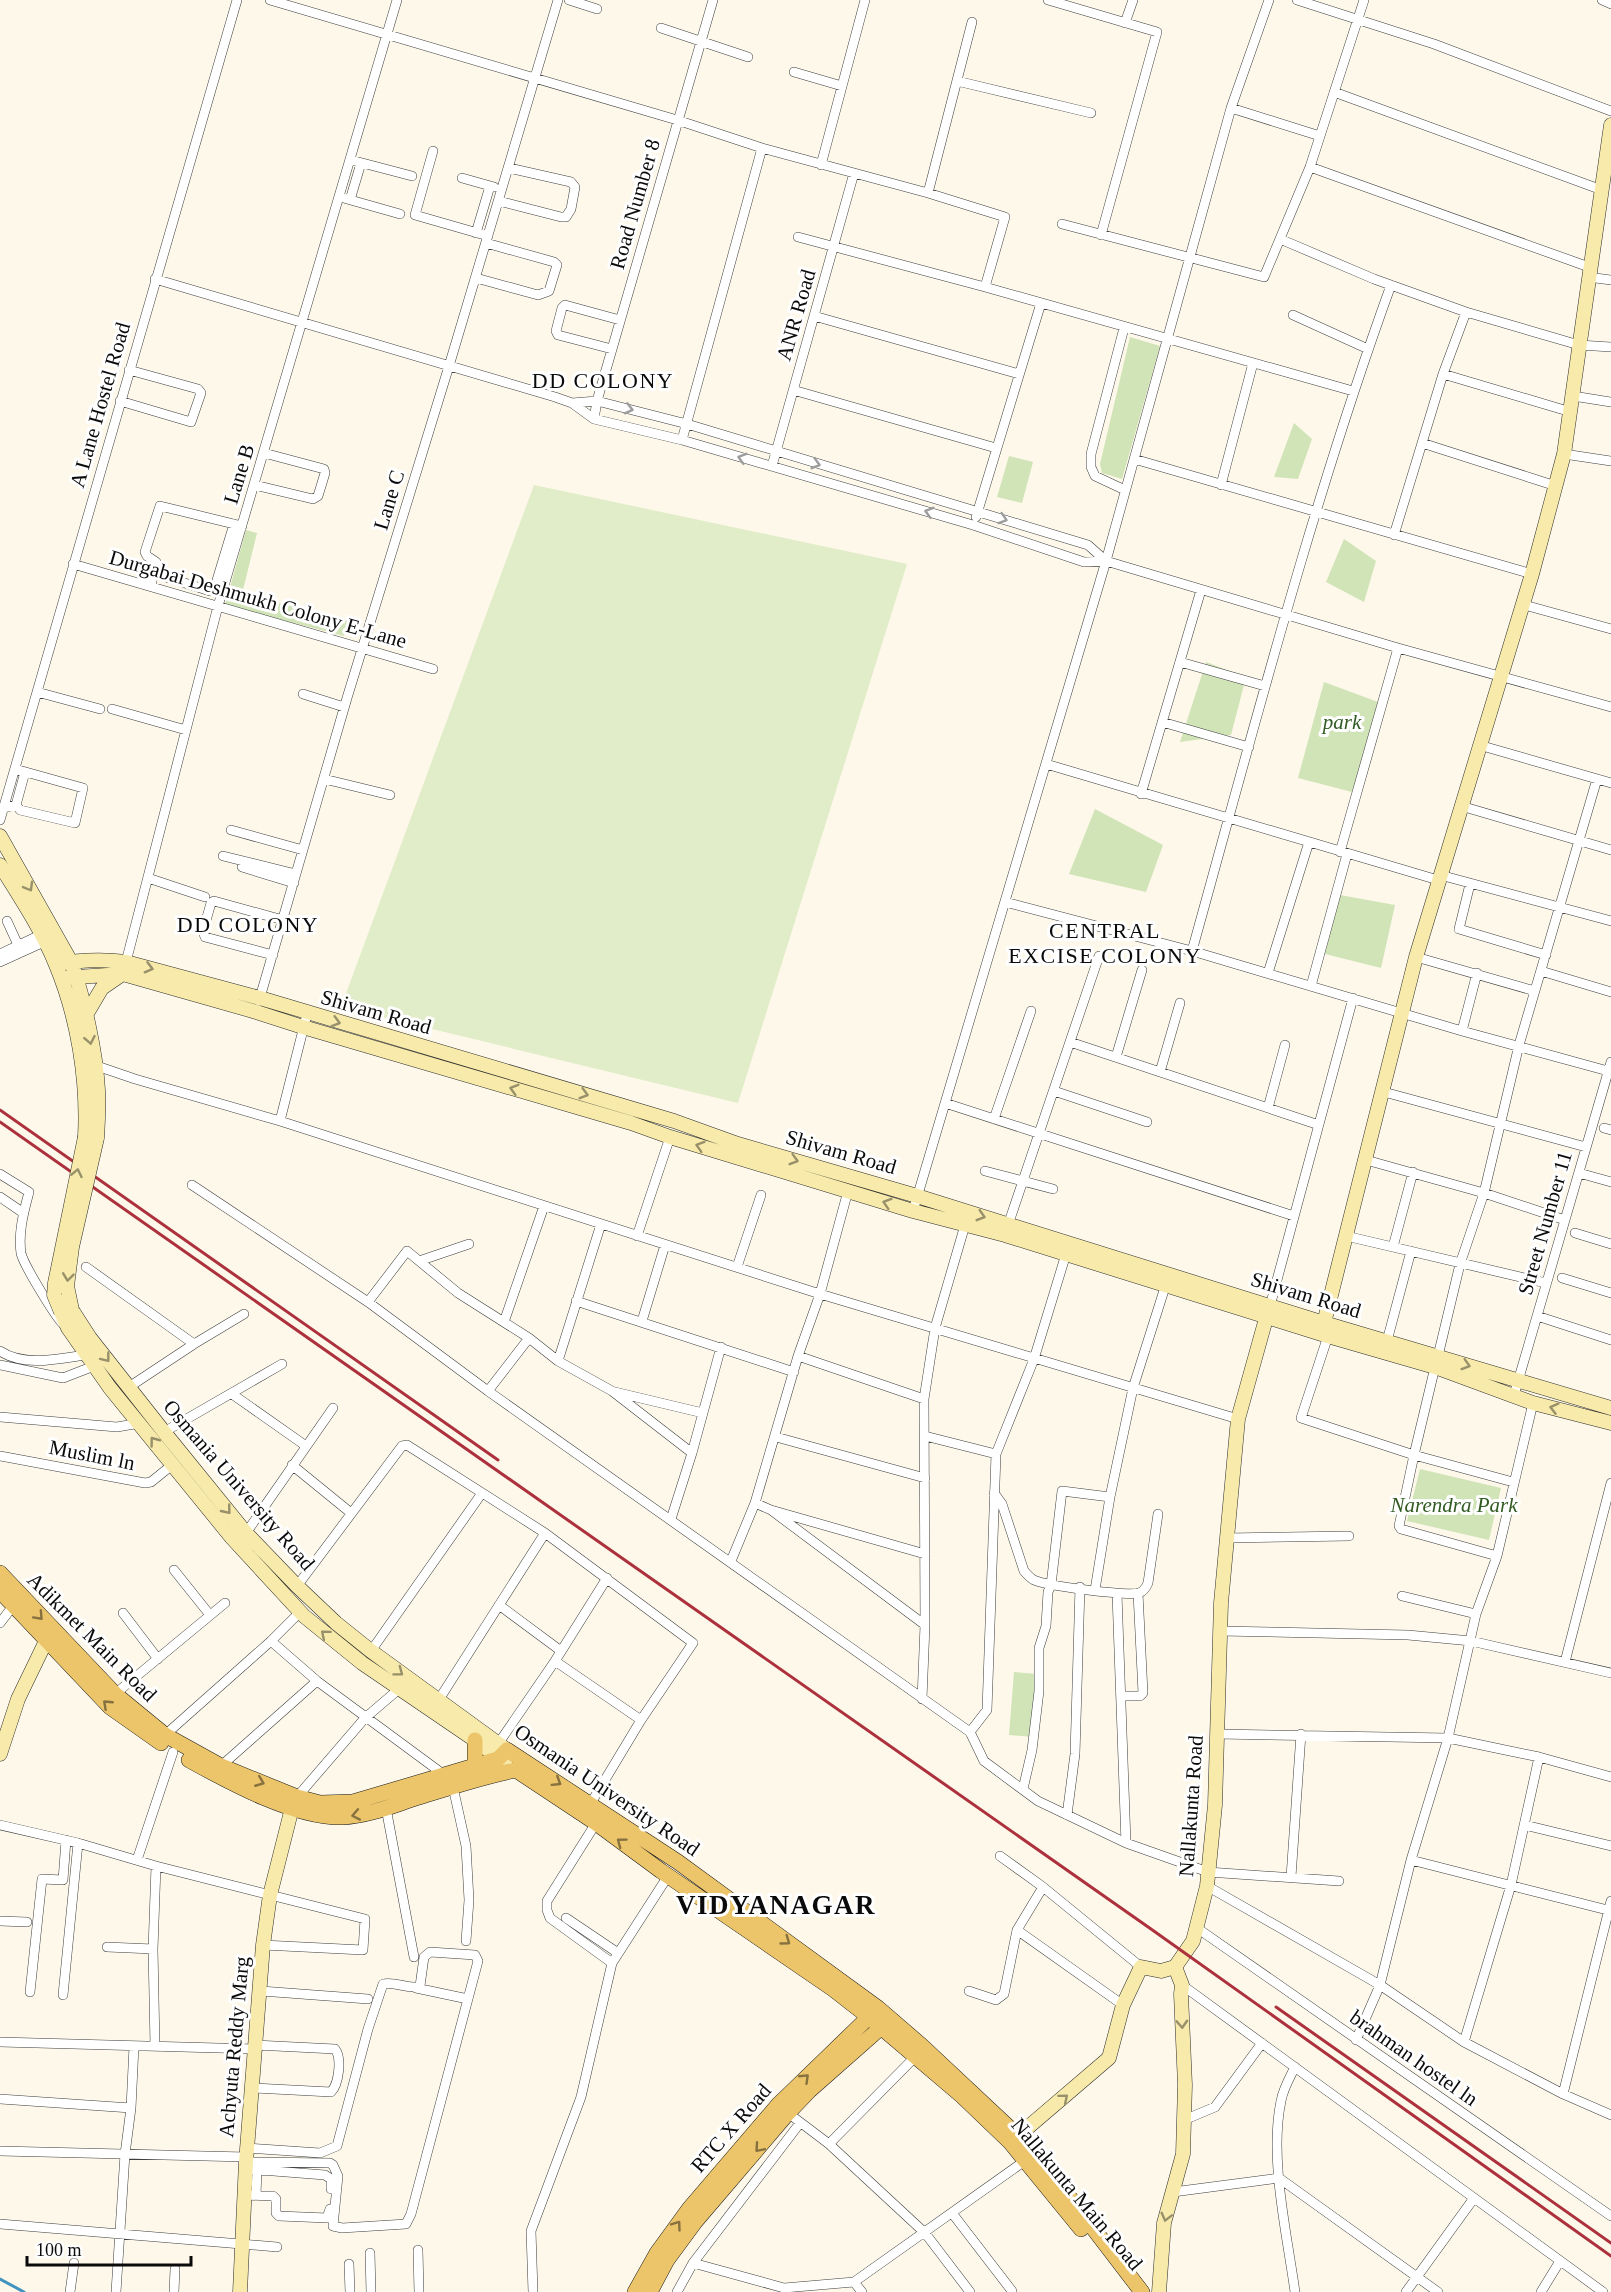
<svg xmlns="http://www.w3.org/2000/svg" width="1611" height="2292" font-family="'Times New Roman',serif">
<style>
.green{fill:#d1e4b7}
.pitch{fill:#e1ecc8}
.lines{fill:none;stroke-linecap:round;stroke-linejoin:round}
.stream{stroke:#4194c0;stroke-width:3}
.street-casing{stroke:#3d3d3d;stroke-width:10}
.secondary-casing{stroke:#2c2c2c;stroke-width:15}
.primary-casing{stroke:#1b1b1b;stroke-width:16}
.street{stroke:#fff;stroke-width:9}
.secondary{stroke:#f7eaaa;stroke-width:14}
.primary{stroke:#ecc56b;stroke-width:15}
.rail{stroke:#ad303d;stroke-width:3}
.secondary-bridge-casing{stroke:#2c2c2c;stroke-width:15;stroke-linecap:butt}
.secondary-bridge{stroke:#f7eaaa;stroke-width:14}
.oneway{stroke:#9d9d9d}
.oneway2{stroke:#98906a}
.oneway3{stroke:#86713f}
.labels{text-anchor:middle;stroke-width:6;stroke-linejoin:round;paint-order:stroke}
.street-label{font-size:21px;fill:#0a0a0a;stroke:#fff}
.park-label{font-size:21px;font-style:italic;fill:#315b22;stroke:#fff}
.neighbourhood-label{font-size:22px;letter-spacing:1.5px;fill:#0a0a0a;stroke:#fff}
.district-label{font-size:27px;font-weight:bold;letter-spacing:1.5px;fill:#0a0a0a;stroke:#fff}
</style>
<rect width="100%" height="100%" fill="#fdf8e9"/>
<path class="green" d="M 1130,337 L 1160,346 L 1122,479 L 1102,473 L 1100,464 Z
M 1294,423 L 1312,439 L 1298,479 L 1274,477 Z
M 1009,456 L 1033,462 L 1022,503 L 997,497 Z
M 246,530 L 257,533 L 242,594 L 348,620 L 344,636 L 225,605 Z
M 1344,539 L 1376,561 L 1364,602 L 1326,582 Z
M 1206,662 L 1246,677 L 1231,735 L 1180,742 Z
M 1324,682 L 1378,702 L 1352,792 L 1298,778 Z
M 1095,809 L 1163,845 L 1146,892 L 1069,874 Z
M 1340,895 L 1395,905 L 1381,968 L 1325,954 Z
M 1420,1469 L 1501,1488 L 1489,1540 L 1407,1521 Z
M 1014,1672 L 1038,1674 L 1033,1737 L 1009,1735 Z"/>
<path class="pitch" d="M 534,485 L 907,564 L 738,1103 L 341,1007 Z"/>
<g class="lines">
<path class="stream" d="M 0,2279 L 24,2292"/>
<g class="street-casing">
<path id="street" d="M 270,0 L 677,120 L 762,148 L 928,193 L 1005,217 L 985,287
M 569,0 L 597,9
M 1048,0 L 1157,32 L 1101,235
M 1297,0 L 1434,44 L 1611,111
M 1602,0 L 1611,4
M 1125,23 L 1133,0
M 661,28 L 748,57
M 794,72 L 842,86
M 957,81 L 1091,113
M 1334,92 L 1602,190
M 1231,108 L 1320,136
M 433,151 L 415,215 L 488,236
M 351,160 L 412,176
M 821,165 L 865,0
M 1310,167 L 1589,267
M 462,178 L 494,187
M 928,193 L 972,22
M 340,197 L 400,214
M 350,200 L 361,163
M 499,201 L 561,217 L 566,217 L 571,209 L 575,187 L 571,182 L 509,168
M 1062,224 L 1264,277 L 1310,167 L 1364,0
M 476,233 L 490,186
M 798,237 L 985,287 L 1353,391
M 1280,239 L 1374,279 L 1466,312 L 1579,345 L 1611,347
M 1588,277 L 1611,280
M 476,278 L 538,295 L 549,291 L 557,265 L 554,262 L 486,243
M 155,279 L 555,397 L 572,403 L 594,419 L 682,440 L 973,525 L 1084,562 L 1106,561 L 1398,648 L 1611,707
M 1293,315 L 1368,349
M 814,316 L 1019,374
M 1124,328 L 1091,454 L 1091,467 L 1095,476 L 1125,490
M 612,349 L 558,335 L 556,331 L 562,308 L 565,305 L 620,320
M 1443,374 L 1571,412
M 793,390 L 996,448
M 1573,396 L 1611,402
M 120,401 L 191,422 L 201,393 L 198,389 L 129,370
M 572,403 L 597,401 L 687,424 L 1088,545 L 1106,561
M 594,419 L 597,401 L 713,0
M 682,440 L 762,148
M 1422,443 L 1556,486
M 1564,454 L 1611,461
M 1134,459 L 1532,574
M 772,466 L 854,173
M 255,485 L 313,499 L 318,496 L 325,473 L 324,469 L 264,453
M 1221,485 L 1253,363
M 976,517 L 1041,303
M 1394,535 L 1443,374 L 1466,312
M 73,564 L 433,669
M 153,573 L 210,591 L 214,590 L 234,524
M 151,586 L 156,562 L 147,556 L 145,552 L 160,506 L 242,526
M 1521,604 L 1611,629
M 1180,662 L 1265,686
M 37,692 L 100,709
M 303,694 L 344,707
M 112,709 L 186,730
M 1162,722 L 1249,747
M 1479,745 L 1611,783
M 1046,764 L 1438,880
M 324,779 L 390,795
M 1141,794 L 1201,590
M 16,805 L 25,772
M 1461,806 L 1611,850
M 3,808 L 16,805 L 20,810 L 75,823 L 83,788 L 15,769
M 0,820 L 237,0
M 231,830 L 303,850
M 1340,852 L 1398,648
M 223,856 L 296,874
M 242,867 L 294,883
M 1440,875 L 1611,921
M 148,878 L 205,897
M 1470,884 L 1459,929 L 1546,955
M 1005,902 L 1192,951 L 1462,1031 L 1608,1071
M 7,921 L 18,945
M 1192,951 C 1254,728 1312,503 1391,285
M 0,954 L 40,935
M 273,955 L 205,937 L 203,931 L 211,903 L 214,901 L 283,920
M 1416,957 L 1535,991
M 0,962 L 44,942
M 126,962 L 218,606 L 397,0
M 1541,971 L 1611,992
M 1268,973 L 1309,842
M 1311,986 L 1347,854
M 259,1001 L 347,698 L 449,366 L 558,0
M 1462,1031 L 1477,973
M 1070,1042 L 1319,1125
M 1116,1057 L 1142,970
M 94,1065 L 135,1079 L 280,1121 L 820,1294 L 1238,1419
M 1160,1072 L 1180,1003
M 1054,1091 L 1147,1122
M 1384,1092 L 1586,1147
M 945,1103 L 1294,1216
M 1268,1108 L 1285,1045
M 994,1119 L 1031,1011
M 280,1121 L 307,1014
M 1604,1128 L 1611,1130
M 1366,1160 L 1484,1193 L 1565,1220
M 985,1171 L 1053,1189
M 1579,1173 L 1611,1182
M 0,1174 L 29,1192 C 24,1211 18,1232 21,1253 C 23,1264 54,1314 62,1323
M 192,1185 L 368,1302 L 488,1391 L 970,1732 L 984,1761 L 1038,1801 L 1126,1843 L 1208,1872 L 1339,1881
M 0,1197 L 22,1212
M 913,1211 L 1106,561 L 1231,108 L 1269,0
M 1008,1225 L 1099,956
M 1575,1233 L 1611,1244
M 637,1236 L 670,1137
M 1346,1236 L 1546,1283
M 1393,1247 L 1413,1172
M 419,1261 L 469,1244
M 86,1267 L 194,1344
M 737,1267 L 761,1195
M 1562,1278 L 1611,1293
M 576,1301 L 794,1372
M 368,1302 L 407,1251 L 458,1293 L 529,1338 L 558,1361 L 612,1391 L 692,1453
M 1270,1306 L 1353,998
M 1537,1316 L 1611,1340
M 642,1321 L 665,1245
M 504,1322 L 544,1206
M 1328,1336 L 1301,1418 L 1414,1455 L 1513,1482
M 1387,1341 L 1411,1251
M 0,1351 C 24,1367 58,1359 85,1355
M 798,1356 L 924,1399
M 1438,1356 L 1460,1264 L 1484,1193 L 1519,1045 L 1597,779
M 558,1361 L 601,1224
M 0,1365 L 63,1378 L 94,1366
M 1435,1367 L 1414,1455 L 1399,1526 L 1401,1529 L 1497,1556
M 129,1387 L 194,1344 L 244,1314
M 488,1391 L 529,1338
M 615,1392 L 703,1413
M 232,1394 L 306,1446
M 1514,1395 L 1611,1062
M 0,1417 L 117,1427 L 140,1423
M 164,1432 L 282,1364
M 925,1436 L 996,1454
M 776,1437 L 925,1478
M 0,1456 L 145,1483 L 151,1482 L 172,1465
M 292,1465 L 351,1513
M 994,1493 L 1002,1504 L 1024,1571 C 1027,1574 1030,1578 1034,1580 C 1047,1586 1126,1596 1139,1593 C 1144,1591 1146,1588 1148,1583 L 1158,1514
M 755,1503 L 771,1510 L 925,1554
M 771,1510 L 925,1625
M 671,1519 L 692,1453 L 721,1347
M 246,1533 L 333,1408
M 1226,1538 L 1349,1536
M 731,1561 L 755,1503 L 798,1356 L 820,1294 L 848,1191
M 174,1570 L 210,1615
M 297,1586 L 402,1446 L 407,1445 L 545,1533 L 693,1643 L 641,1720 L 591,1803
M 1095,1590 L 1110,1497 L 1133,1388 L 1166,1284
M 1117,1594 L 1126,1843
M 1402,1596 L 1476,1614
M 499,1605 L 561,1651
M 123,1613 L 158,1659
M 0,1623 L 13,1606
M 1220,1631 L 1408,1635 L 1471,1641 L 1611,1673
M 271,1641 L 317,1681 L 443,1774
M 371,1651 L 482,1493
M 555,1661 L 641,1720
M 1565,1662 L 1611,1483
M 115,1694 L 225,1603
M 1121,1696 L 1140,1696 L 1143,1693 L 1138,1593
M 922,1699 L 925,1625 L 924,1399 L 935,1328 L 965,1225
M 438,1701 L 545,1533
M 970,1732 L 987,1710 L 996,1454 L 1034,1359 L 1066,1254
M 1218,1734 L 1448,1738 L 1539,1757 L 1611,1777
M 165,1735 L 271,1641 L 300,1612
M 496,1747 L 555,1661 L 607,1578
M 221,1766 L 317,1681
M 453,1787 L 466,1846 L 469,1900 L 466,1941
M 1023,1789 L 1032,1750 L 1039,1691 L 1039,1648 L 1046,1626 L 1048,1592 L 1051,1585 L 1062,1491 L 1110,1497
M 297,1797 L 365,1718 L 399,1689
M 386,1808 L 414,1957
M 1067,1815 L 1075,1754 L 1080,1587
M 596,1823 L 547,1901 L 547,1910 L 550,1918 L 612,1963
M 0,1825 L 78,1843 L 156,1866 L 365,1919 L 363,1950 L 263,1945
M 1525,1825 L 1611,1846
M 1000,1856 L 1043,1887 L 1141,1967
M 137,1860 L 173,1752
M 1411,1860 L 1611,1911
M 1291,1877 L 1301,1734
M 1207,1886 L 1380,1985 L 1464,2042 L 1563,2094 L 1611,2115
M 566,1918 L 618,1953
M 0,1921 L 27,1922
M 1197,1928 L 1611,2216
M 1017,1930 L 1123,2005
M 107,1947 L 153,1949
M 1182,1985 L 1603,2292
M 416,1988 L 468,1999
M 261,1991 L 368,1999
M 969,1991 L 996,2000 L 1004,1994 L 1017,1930 L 1043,1887
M 30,1992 L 42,1879 L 63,1880 L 66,1840
M 63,1995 L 78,1843
M 1356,2040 L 1380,1985 L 1411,1860 L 1448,1738 L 1476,1614 L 1497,1556 L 1533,1403
M 0,2042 L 255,2049
M 1464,2042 L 1511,1885 L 1539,1757
M 155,2046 L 153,1949 L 156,1866
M 252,2088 L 331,2092 C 339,2084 342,2058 335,2049 L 255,2045
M 1563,2094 L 1611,1901
M 0,2099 L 131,2108
M 788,2113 L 829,2144 L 925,2233 L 970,2292
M 1184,2120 L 1215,2107 L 1262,2043
M 829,2144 L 915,2057
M 0,2151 L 246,2157
M 246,2162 L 330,2163 L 333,2165 L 338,2176 L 333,2226 L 342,2228 L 406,2224 L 411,2214 L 478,1961 L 475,1955 L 430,1952 L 424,1957 L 420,1986 C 408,1990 396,1981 383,1984 L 368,2029 L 337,2146 L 320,2153 L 247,2148
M 246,2169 L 325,2175 L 331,2179 L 331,2189
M 1173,2192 L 1279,2178 L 1438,2292
M 244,2195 L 273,2196 L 276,2199 L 276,2213 L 279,2216 L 327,2218 L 330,2209
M 256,2195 L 257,2170
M 952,2213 L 1012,2291
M 0,2224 L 277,2247
M 418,2250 L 419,2292
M 370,2253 L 371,2292
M 693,2263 L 784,2288 L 854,2282 L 862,2292
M 349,2264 L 350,2292
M 854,2282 L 1026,2160
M 70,2292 L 74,2263
M 116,2292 L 125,2154 L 131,2108 L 134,2046
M 174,2292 L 175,2269
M 533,2292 L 531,2231 L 581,2097 L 612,1963 L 668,1876
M 677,2292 L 693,2263 L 800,2123
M 1295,2292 C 1287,2234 1269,2158 1281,2101 C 1283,2089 1290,2077 1295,2067
M 1406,2292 L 1474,2198
M 1541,2292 L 1560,2261"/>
</g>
<g class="secondary-casing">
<path id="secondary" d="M 0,836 L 71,962 C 84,998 96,1052 98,1090 C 99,1106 98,1122 97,1138
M 0,865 C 20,897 42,930 56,965 C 78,1018 88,1080 85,1137
M 56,964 C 79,960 103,959 126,962 L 260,998 L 674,1121 L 738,1144 L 917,1196 L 1324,1323 L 1611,1408
M 61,978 L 123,974 L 253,1011 L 303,1027 L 631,1123 L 670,1137 L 913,1211 L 1005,1235 L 1328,1336 L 1435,1367 L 1533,1403 L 1611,1423
M 86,1015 L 102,988 L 121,975
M 72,1310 L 90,1338 L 164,1432 L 246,1533 L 297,1586 L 336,1623 L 371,1651 L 507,1750
M 61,1312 L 68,1328 L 110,1388 L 232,1538 L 304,1616 L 362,1663 L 475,1740 L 505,1763
M 1324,1323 L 1416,957 L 1532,574 L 1564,454 L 1611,125
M 0,1754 L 18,1699 L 46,1641
M 1175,1967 L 1193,1941 L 1207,1886 L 1215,1805 L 1221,1603 L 1238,1419 L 1267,1315
M 1019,2135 L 1109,2058 L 1123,2005 L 1141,1967 L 1161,1971 L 1175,1967
M 240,2292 L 246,2162 L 263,1945 L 270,1895 L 292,1808
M 1159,2292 L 1164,2223 L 1183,2154 L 1185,2085 L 1181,1994 L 1182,1985 L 1175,1967"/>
</g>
<g class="primary-casing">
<path id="primary" d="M 0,1573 L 115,1694 L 165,1735 L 221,1766 L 297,1797 L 320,1803 L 353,1802 L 498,1759 L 507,1750 L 678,1862 L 878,2008 L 922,2046 L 1034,2151 L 1142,2292
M 0,1591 L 110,1707 L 161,1743
M 189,1760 C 229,1782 296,1819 343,1817 C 366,1816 389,1807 410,1800 C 445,1789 480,1777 516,1770 L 521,1763
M 475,1766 L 475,1740
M 516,1770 L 596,1823 L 661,1871 L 833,1989 L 869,2017 L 962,2096 L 1010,2142 L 1081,2229
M 635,2292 L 657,2253 L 689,2209 L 778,2105 L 875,2011
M 650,2292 L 667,2260 L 695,2222 L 788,2113 L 809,2091 L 886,2023"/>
</g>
<use href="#street" class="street"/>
<use href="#secondary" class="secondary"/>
<use href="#primary" class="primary"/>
<path class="rail" d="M 0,1110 L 498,1460
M 0,1122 L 1151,1929 L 1611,2256
M 1276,2007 L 1611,2243"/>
<g class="secondary-bridge-casing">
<path id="secondary-bridge" d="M 72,1310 L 67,1286 L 72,1247 L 97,1138
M 61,1312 L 54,1295 L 55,1283 L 85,1137"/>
</g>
<use href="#secondary-bridge" class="secondary-bridge"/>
</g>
<defs><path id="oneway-chevron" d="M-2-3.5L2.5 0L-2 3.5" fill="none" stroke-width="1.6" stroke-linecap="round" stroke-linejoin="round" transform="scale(1.5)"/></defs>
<g class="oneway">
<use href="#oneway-chevron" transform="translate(629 409) rotate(14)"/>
<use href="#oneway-chevron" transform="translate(742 458) rotate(-164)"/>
<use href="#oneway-chevron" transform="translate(816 464) rotate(16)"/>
<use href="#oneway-chevron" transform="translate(929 512) rotate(-164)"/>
<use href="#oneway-chevron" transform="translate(1003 519) rotate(17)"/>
</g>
<g class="oneway2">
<use href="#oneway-chevron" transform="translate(29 887) rotate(60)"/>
<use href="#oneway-chevron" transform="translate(149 968) rotate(15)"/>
<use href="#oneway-chevron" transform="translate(336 1022) rotate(16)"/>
<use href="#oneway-chevron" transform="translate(90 1040) rotate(79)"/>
<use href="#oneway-chevron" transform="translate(514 1089) rotate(-164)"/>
<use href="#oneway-chevron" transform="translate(584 1094) rotate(16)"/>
<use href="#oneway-chevron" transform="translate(700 1146) rotate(-163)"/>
<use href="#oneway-chevron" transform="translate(794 1160) rotate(16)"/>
<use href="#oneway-chevron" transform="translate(77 1173) rotate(-78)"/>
<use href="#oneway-chevron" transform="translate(887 1203) rotate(-163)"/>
<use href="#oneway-chevron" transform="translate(981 1216) rotate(17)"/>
<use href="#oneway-chevron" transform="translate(68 1277) rotate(97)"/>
<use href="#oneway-chevron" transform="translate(106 1358) rotate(52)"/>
<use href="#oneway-chevron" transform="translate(1466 1365) rotate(17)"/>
<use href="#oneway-chevron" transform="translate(1554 1408) rotate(-165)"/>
<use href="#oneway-chevron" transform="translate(154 1441) rotate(-127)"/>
<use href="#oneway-chevron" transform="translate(227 1510) rotate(51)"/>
<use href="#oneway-chevron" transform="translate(325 1634) rotate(-140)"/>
<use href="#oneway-chevron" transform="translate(399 1672) rotate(37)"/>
<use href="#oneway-chevron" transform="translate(1182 2024) rotate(87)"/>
<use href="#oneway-chevron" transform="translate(1064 2098) rotate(-40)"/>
<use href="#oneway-chevron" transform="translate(1166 2217) rotate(104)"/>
</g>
<g class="oneway3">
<use href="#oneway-chevron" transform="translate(39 1616) rotate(47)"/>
<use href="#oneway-chevron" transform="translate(107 1704) rotate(-137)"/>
<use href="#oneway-chevron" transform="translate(260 1782) rotate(22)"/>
<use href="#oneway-chevron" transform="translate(557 1782) rotate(32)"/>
<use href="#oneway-chevron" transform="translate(356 1815) rotate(169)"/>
<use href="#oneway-chevron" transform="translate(621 1842) rotate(-143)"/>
<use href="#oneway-chevron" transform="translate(786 1941) rotate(36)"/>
<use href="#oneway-chevron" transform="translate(805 2078) rotate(-44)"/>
<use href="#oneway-chevron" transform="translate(759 2148) rotate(131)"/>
<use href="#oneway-chevron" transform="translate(677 2225) rotate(-54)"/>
</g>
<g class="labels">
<g class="street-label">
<text transform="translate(635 204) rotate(-74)" y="7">Road Number 8</text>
<text transform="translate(796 315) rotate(-74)" y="7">ANR Road</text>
<text transform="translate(100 405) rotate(-74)" y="7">A Lane Hostel Road</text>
<text transform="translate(239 474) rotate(-73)" y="7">Lane B</text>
<text transform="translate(389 500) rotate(-73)" y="7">Lane C</text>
<text transform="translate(258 599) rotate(16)" y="7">Durgabai Deshmukh Colony E-Lane</text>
<text transform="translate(376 1012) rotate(16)" y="7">Shivam Road</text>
<text transform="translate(841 1152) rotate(16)" y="7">Shivam Road</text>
<text transform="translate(1545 1223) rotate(-74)" y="7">Street Number 11</text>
<text transform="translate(1306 1295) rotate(17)" y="7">Shivam Road</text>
<text transform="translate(92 1455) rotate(11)" y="7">Muslim ln</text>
<text transform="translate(239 1485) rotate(49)" y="7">Osmania University Road</text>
<text transform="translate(92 1637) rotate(45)" y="7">Adikmet Main Road</text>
<text transform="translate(607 1790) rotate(34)" y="7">Osmania University Road</text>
<text transform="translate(1191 1806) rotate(-86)" y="7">Nallakunta Road</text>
<text transform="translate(234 2047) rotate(-85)" y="7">Achyuta Reddy Marg</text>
<text transform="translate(1414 2058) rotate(35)" y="7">brahman hostel ln</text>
<text transform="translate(731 2128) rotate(-49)" y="7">RTC X Road</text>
<text transform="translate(1077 2194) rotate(50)" y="7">Nallakunta Main Road</text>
</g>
<g class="park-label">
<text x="1342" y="729">park</text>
<text x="1454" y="1512">Narendra Park</text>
</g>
<g class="neighbourhood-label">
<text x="603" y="388">DD COLONY</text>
<text x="248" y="932">DD COLONY</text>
<text x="1105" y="938">CENTRAL<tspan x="1105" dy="25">EXCISE COLONY</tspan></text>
</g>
<g class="district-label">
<text x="776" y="1914">VIDYANAGAR</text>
</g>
</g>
<path d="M27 2256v9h164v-9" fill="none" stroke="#0a0a0a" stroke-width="3"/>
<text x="36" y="2256" font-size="18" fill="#0a0a0a" stroke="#ffffff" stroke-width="4.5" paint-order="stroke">100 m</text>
</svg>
